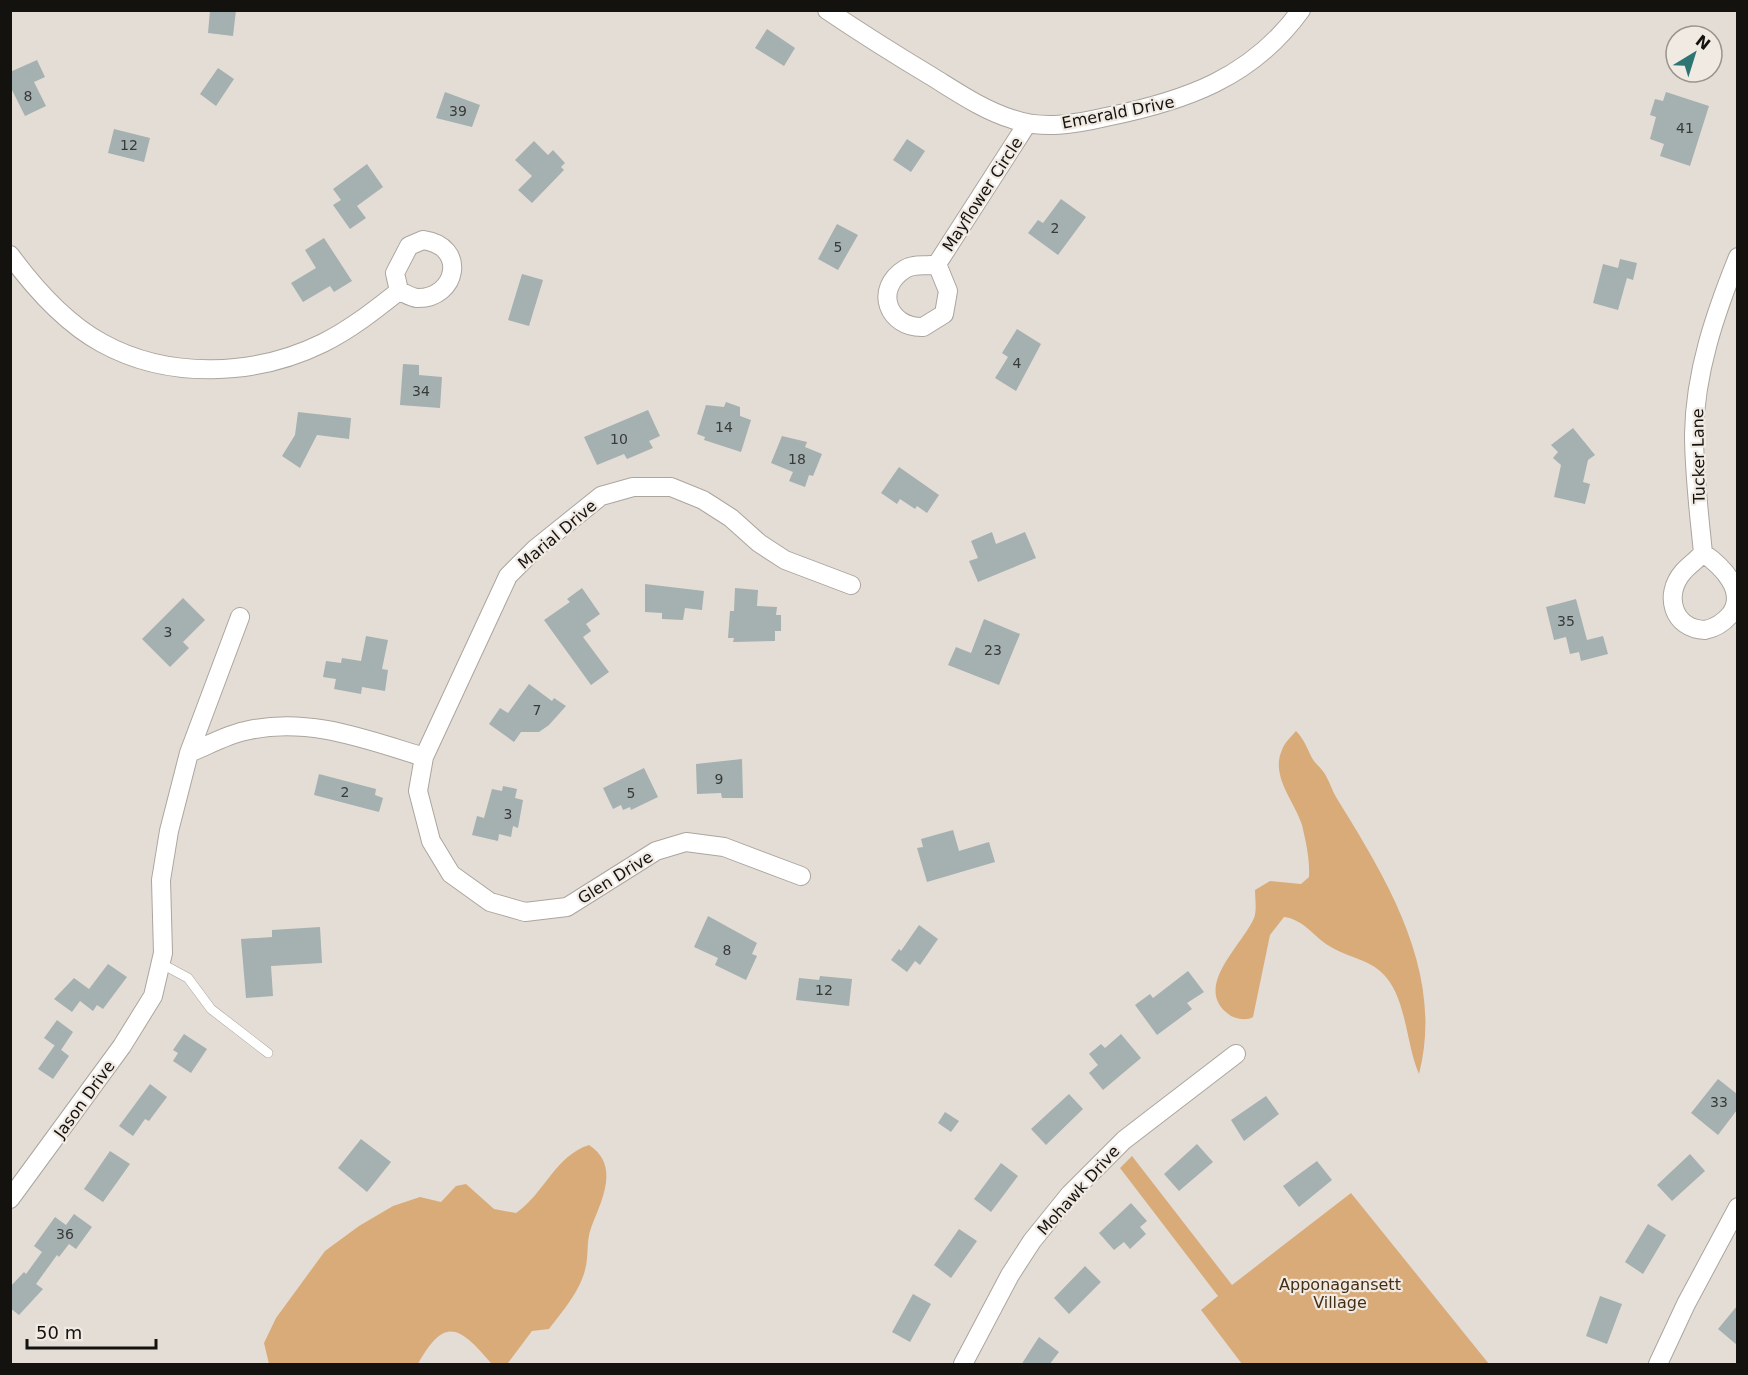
<svg xmlns="http://www.w3.org/2000/svg" width="1748" height="1375" font-family="'DejaVu Sans',sans-serif">
<style>
.green{fill:#d8ab79}
.building{fill:#a5b0b0}
.lines{fill:none;stroke-linecap:round;stroke-linejoin:round}
.lane-casing{stroke:#aca59e;stroke-width:10}
.street-casing{stroke:#aca59e;stroke-width:20}
.lane{stroke:#fff;stroke-width:9}
.street{stroke:#fff;stroke-width:18}
.labels{text-anchor:middle;stroke-width:4.5;stroke-linejoin:round;paint-order:stroke}
.number-label{font-size:14px;fill:#383a37}
.street-label{font-size:16px;fill:#14120f;stroke:#f1eae3}
.park-label{font-size:16px;fill:#442f14;stroke:#f1eae3}
</style>
<rect width="100%" height="100%" fill="#e4ddd6"/>
<path class="green" d="M 1296,731 C 1304,739 1307,748 1312,758 C 1316,765 1323,769 1326,776 C 1330,783 1332,790 1336,797 C 1387,880 1445,972 1419,1074 C 1405,1042 1407,994 1380,971 C 1365,958 1343,956 1326,944 C 1312,934 1302,919 1284,917 L 1270,935 L 1253,1017 C 1247,1021 1237,1019 1231,1016 C 1190,989 1242,946 1254,918 C 1257,911 1255,898 1255,890 L 1270,881 L 1301,884 L 1309,877 C 1310,860 1306,842 1302,825 C 1295,802 1270,776 1282,750 C 1284,743 1291,737 1296,731 Z
M 589,1145 C 621,1166 601,1201 591,1228 C 586,1241 589,1257 585,1270 C 580,1291 562,1312 549,1329 L 532,1331 L 508,1363 L 491,1363 C 460,1327 445,1315 418,1364 L 269,1364 L 264,1343 L 276,1318 L 325,1251 L 359,1226 L 393,1206 L 420,1197 L 441,1202 L 456,1186 L 466,1184 L 494,1209 L 516,1213 C 544,1194 555,1156 589,1145 Z
M 1132,1156 L 1232,1285 L 1351,1193 L 1489,1364 L 1242,1364 L 1201,1310 L 1218,1296 L 1120,1168 Z"/>
<path class="building" d="M 210,10 L 236,10 L 233,36 L 208,33 Z
M 767,29 L 795,48 L 784,66 L 755,48 Z
M 37,60 L 45,77 L 34,82 L 46,106 L 25,116 L 10,86 L 10,72 Z
M 218,68 L 234,79 L 216,106 L 200,94 Z
M 445,92 L 480,105 L 472,127 L 436,118 Z
M 1666,92 L 1709,106 L 1690,166 L 1660,156 L 1664,144 L 1650,139 L 1656,117 L 1650,115 L 1655,99 L 1663,101 Z
M 114,129 L 150,138 L 144,162 L 108,153 Z
M 907,139 L 925,151 L 911,172 L 893,160 Z
M 534,141 L 548,155 L 553,150 L 565,163 L 561,167 L 564,170 L 532,203 L 518,190 L 532,176 L 515,160 Z
M 367,164 L 383,187 L 357,206 L 366,218 L 350,229 L 333,205 L 341,200 L 333,189 Z
M 1061,199 L 1086,217 L 1058,255 L 1028,233 L 1038,220 L 1043,223 Z
M 837,224 L 858,235 L 838,270 L 818,259 Z
M 324,238 L 352,281 L 334,292 L 330,286 L 303,302 L 291,283 L 316,268 L 305,250 Z
M 1620,259 L 1637,263 L 1633,280 L 1627,278 L 1618,310 L 1593,303 L 1603,264 L 1618,268 Z
M 522,274 L 543,280 L 529,326 L 508,320 Z
M 1017,329 L 1041,344 L 1016,391 L 995,378 L 1008,357 L 1002,353 Z
M 403,364 L 419,365 L 419,375 L 442,377 L 440,408 L 400,405 Z
M 726,402 L 740,407 L 740,416 L 751,420 L 741,452 L 704,440 L 705,437 L 697,434 L 706,405 L 724,407 Z
M 648,410 L 660,436 L 649,441 L 653,448 L 627,459 L 624,454 L 597,465 L 584,437 Z
M 298,412 L 351,418 L 349,439 L 317,435 L 300,468 L 282,456 L 295,435 Z
M 1573,428 L 1595,455 L 1588,460 L 1583,482 L 1590,484 L 1585,504 L 1554,497 L 1561,465 L 1553,458 L 1558,452 L 1551,445 Z
M 782,436 L 807,442 L 805,447 L 822,454 L 813,476 L 809,475 L 805,487 L 789,481 L 793,472 L 771,463 Z
M 899,467 L 939,495 L 927,513 L 917,506 L 915,509 L 900,499 L 897,504 L 881,493 Z
M 992,532 L 996,544 L 1025,532 L 1036,558 L 978,582 L 969,561 L 978,558 L 971,541 Z
M 645,584 L 704,591 L 702,610 L 685,608 L 683,620 L 662,619 L 662,613 L 645,612 Z
M 582,588 L 600,614 L 586,624 L 591,631 L 583,637 L 609,672 L 591,685 L 544,620 L 570,602 L 567,599 Z
M 735,588 L 758,590 L 757,606 L 777,607 L 776,615 L 781,615 L 781,631 L 775,631 L 775,641 L 733,642 L 734,638 L 728,638 L 730,611 L 734,611 Z
M 183,598 L 205,620 L 183,642 L 189,648 L 170,667 L 142,639 Z
M 1576,599 L 1587,640 L 1603,636 L 1608,654 L 1581,661 L 1579,652 L 1570,654 L 1566,637 L 1554,640 L 1546,607 Z
M 984,619 L 1020,634 L 999,685 L 948,665 L 956,647 L 971,653 Z
M 366,636 L 388,640 L 382,669 L 388,670 L 385,691 L 362,687 L 361,694 L 334,689 L 336,679 L 323,677 L 326,661 L 341,663 L 342,658 L 361,661 Z
M 529,684 L 552,701 L 554,698 L 566,706 L 549,725 L 539,732 L 521,732 L 514,742 L 489,724 L 500,708 L 508,713 Z
M 742,759 L 743,798 L 722,798 L 721,793 L 697,794 L 696,764 Z
M 644,768 L 658,797 L 631,810 L 630,807 L 623,810 L 621,805 L 613,809 L 603,788 Z
M 319,774 L 376,789 L 375,795 L 383,798 L 379,812 L 314,795 Z
M 503,786 L 517,789 L 515,798 L 523,800 L 518,828 L 513,826 L 511,837 L 499,834 L 498,841 L 472,835 L 477,816 L 484,818 L 492,789 L 502,791 Z
M 953,830 L 959,851 L 989,842 L 995,862 L 927,882 L 917,848 L 923,847 L 921,839 Z
M 708,916 L 757,943 L 752,954 L 757,956 L 746,980 L 715,965 L 718,958 L 694,947 Z
M 919,925 L 938,939 L 920,965 L 915,961 L 907,972 L 891,960 L 899,949 L 901,951 Z
M 320,927 L 322,963 L 271,966 L 273,996 L 246,998 L 241,939 L 272,937 L 272,930 Z
M 108,964 L 127,977 L 103,1009 L 97,1005 L 93,1011 L 80,1001 L 72,1012 L 54,999 L 74,978 L 89,989 Z
M 1188,971 L 1204,992 L 1187,1003 L 1192,1009 L 1157,1035 L 1135,1005 L 1150,994 L 1153,998 Z
M 820,976 L 852,979 L 849,1006 L 796,1000 L 799,978 L 819,980 Z
M 57,1020 L 73,1032 L 61,1050 L 44,1038 Z
M 184,1034 L 207,1049 L 191,1073 L 173,1061 L 178,1053 L 173,1050 Z
M 1121,1034 L 1141,1058 L 1103,1090 L 1089,1073 L 1098,1065 L 1089,1054 L 1101,1044 L 1105,1048 Z
M 55,1045 L 69,1056 L 53,1079 L 38,1069 Z
M 1718,1079 L 1737,1094 L 1737,1110 L 1718,1135 L 1691,1113 Z
M 150,1084 L 167,1097 L 149,1121 L 145,1119 L 133,1136 L 119,1126 Z
M 1069,1094 L 1083,1109 L 1046,1145 L 1031,1129 Z
M 1266,1096 L 1279,1114 L 1244,1141 L 1231,1120 Z
M 945,1112 L 959,1121 L 951,1132 L 938,1123 Z
M 361,1139 L 391,1162 L 367,1192 L 338,1168 Z
M 1197,1144 L 1213,1162 L 1179,1191 L 1164,1174 Z
M 110,1151 L 130,1164 L 103,1202 L 84,1189 Z
M 1690,1154 L 1705,1171 L 1672,1201 L 1657,1185 Z
M 1317,1161 L 1332,1180 L 1299,1207 L 1283,1186 Z
M 1001,1163 L 1018,1176 L 991,1212 L 974,1199 Z
M 1131,1203 L 1147,1221 L 1140,1227 L 1146,1234 L 1130,1249 L 1124,1242 L 1114,1250 L 1099,1233 Z
M 74,1214 L 92,1227 L 76,1249 L 69,1244 L 59,1257 L 57,1255 L 36,1284 L 43,1289 L 19,1315 L 10,1308 L 10,1287 L 24,1272 L 26,1274 L 42,1252 L 34,1246 L 55,1217 L 66,1225 Z
M 1648,1224 L 1666,1235 L 1643,1274 L 1625,1262 Z
M 959,1229 L 977,1241 L 951,1278 L 934,1265 Z
M 1085,1266 L 1101,1282 L 1069,1314 L 1054,1298 Z
M 913,1294 L 931,1304 L 910,1342 L 892,1332 Z
M 1600,1296 L 1622,1304 L 1607,1344 L 1586,1336 Z
M 1737,1306 L 1737,1345 L 1718,1329 Z
M 1039,1337 L 1059,1352 L 1049,1365 L 1021,1365 Z"/>
<g class="lines">
<g class="lane-casing">
<path id="lane" d="M 162,964 L 188,978 L 211,1009 L 268,1053"/>
</g>
<g class="street-casing">
<path id="street" d="M 827,10 C 861,33 896,55 931,76 C 957,92 983,110 1012,119 C 1042,130 1076,124 1106,117 C 1185,101 1252,78 1301,10
M 423,240 C 468,246 457,299 417,298 C 410,297 405,293 399,291 L 395,273 L 409,246 Z
M 10,255 C 35,289 65,323 102,343 C 169,380 256,376 323,343 C 351,329 375,310 399,291
M 937,264 C 926,267 915,263 905,269 C 873,289 888,328 923,327 L 944,314 L 948,291 L 937,264 L 1027,124
M 1703,553 C 1697,560 1689,565 1683,572 C 1663,595 1673,629 1705,630 C 1715,628 1723,623 1730,615 C 1748,592 1722,566 1703,553 C 1699,513 1694,473 1694,434 C 1695,372 1715,314 1738,257
M 189,753 C 207,746 226,735 245,731 C 307,716 365,739 424,757
M 801,876 L 724,847 L 686,842 L 656,851 L 567,907 L 525,912 L 490,902 L 451,874 L 431,841 L 418,791 L 424,757 L 508,576 L 535,549 L 601,496 L 633,487 L 671,487 L 703,500 L 731,518 L 759,543 L 785,560 L 851,585
M 10,1199 L 122,1046 L 153,996 L 163,953 L 161,880 L 169,831 L 189,753 L 240,617
M 963,1364 L 1010,1275 L 1032,1241 L 1070,1194 L 1124,1140 L 1236,1054
M 1658,1364 L 1686,1304 L 1738,1207"/>
</g>
<use href="#lane" class="lane"/>
<use href="#street" class="street"/>
</g>
<g class="labels">
<g class="number-label">
<text x="28" y="101">8</text>
<text x="458" y="116">39</text>
<text x="1685" y="133">41</text>
<text x="129" y="150">12</text>
<text x="1055" y="233">2</text>
<text x="838" y="252">5</text>
<text x="1017" y="368">4</text>
<text x="421" y="396">34</text>
<text x="724" y="432">14</text>
<text x="619" y="444">10</text>
<text x="797" y="464">18</text>
<text x="1566" y="626">35</text>
<text x="168" y="637">3</text>
<text x="993" y="655">23</text>
<text x="537" y="715">7</text>
<text x="719" y="784">9</text>
<text x="345" y="797">2</text>
<text x="631" y="798">5</text>
<text x="508" y="819">3</text>
<text x="727" y="955">8</text>
<text x="824" y="995">12</text>
<text x="1719" y="1107">33</text>
<text x="65" y="1239">36</text>
</g>
<g class="street-label">
<text transform="translate(1118 112) rotate(-11)" y="6">Emerald Drive</text>
<text transform="translate(982 194) rotate(-57)" y="6">Mayflower Circle</text>
<text transform="translate(1698 456) rotate(-91)" y="6">Tucker Lane</text>
<text transform="translate(557 534) rotate(-40)" y="6">Marial Drive</text>
<text transform="translate(615 877) rotate(-32)" y="6">Glen Drive</text>
<text transform="translate(84 1099) rotate(-54)" y="6">Jason Drive</text>
<text transform="translate(1078 1190) rotate(-48)" y="6">Mohawk Drive</text>
</g>
<g class="park-label">
<text x="1340" y="1290">Apponagansett<tspan x="1340" dy="18">Village</tspan></text>
</g>
</g>
<rect width="1748" height="1375" fill="none" stroke="#14120f" stroke-width="24"/>
<g transform="translate(1694 54) rotate(38)"><circle r="28" fill="#f1eae3" stroke="#99948e" stroke-width="1.5"/>
<path d="M0-4.5L10 22L0 15L-10 22Z" fill="#2c7573"/>
<text y="-9" font-size="16" font-weight="bold" text-anchor="middle" fill="#14120f">N</text>
</g>
<path d="M27 1339v9h129v-9" fill="none" stroke="#14120f" stroke-width="3"/>
<text x="36" y="1339" font-size="18" fill="#14120f" stroke="#f1eae3" stroke-width="4.5" paint-order="stroke">50 m</text>
</svg>
